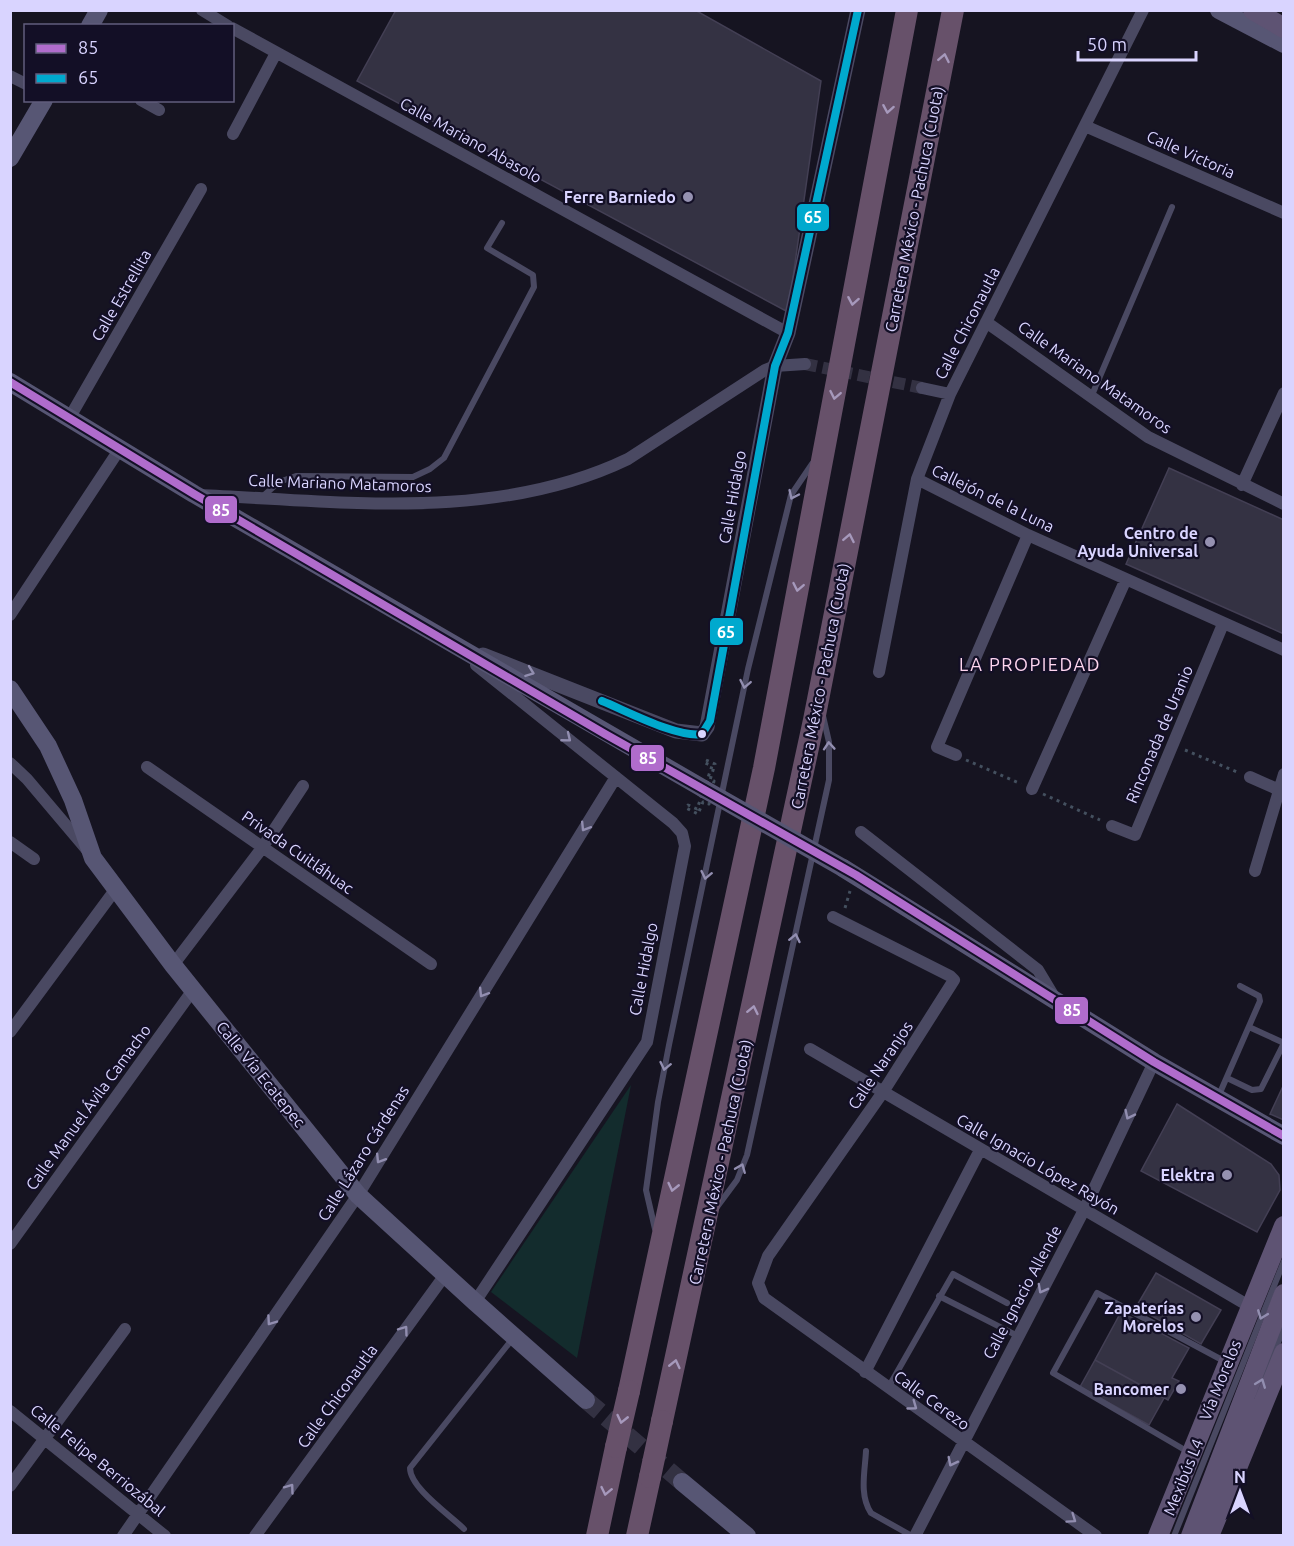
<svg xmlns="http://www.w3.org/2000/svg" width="1294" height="1546" font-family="Ubuntu,sans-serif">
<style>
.green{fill:#132c2d}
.building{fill:#343243;stroke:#433f54;stroke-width:1.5}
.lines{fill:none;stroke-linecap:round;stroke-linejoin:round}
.minor-tunnel{stroke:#333142;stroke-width:12;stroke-dasharray:12 6;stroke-linecap:butt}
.secondary-tunnel{stroke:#333142;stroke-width:18;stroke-dasharray:18 9;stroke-linecap:butt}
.path{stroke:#44505f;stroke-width:3;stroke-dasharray:3 4.5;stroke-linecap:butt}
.service{stroke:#4a4962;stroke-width:6}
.minor{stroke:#4a4962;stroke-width:12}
.tertiary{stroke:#4a4962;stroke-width:15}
.secondary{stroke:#575674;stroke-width:18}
.primary{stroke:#5e5373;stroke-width:20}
.motorway{stroke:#67516a;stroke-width:22}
.secondary-bridge{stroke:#575674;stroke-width:18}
.motorway-bridge{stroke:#67516a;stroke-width:22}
.bus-1-casing{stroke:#130f26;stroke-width:12}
.bus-2-casing{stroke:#130f26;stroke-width:12}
.bus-1{stroke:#b06ccc;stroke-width:8}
.bus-2{stroke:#00a9ce;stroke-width:8}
.oneway{stroke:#a699bc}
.oneway2{stroke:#928eb0}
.poi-dot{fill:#9591b1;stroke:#130f26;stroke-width:2}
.bus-dot{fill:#d9d4ff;stroke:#130f26;stroke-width:2}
.labels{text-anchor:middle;stroke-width:4.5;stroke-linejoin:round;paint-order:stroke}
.street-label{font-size:16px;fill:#d9d4ff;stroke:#130f26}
.poi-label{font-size:16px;font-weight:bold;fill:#d9d4ff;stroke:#130f26;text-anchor:end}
.neighbourhood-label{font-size:18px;letter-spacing:1.5px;fill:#ffd6f0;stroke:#130f26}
.line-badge{stroke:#130f26;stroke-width:2}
.badge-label{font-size:16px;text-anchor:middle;font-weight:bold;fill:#fff}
</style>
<rect width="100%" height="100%" fill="#161421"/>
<path class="green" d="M 631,1085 L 577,1358 L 491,1292 Z"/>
<path class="building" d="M 396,10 L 695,10 L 821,81 L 788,312 L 357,81 Z
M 1169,468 L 1284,520 L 1284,634 L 1126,564 Z
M 1284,1084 L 1284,1120 L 1270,1114 Z
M 1177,1104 L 1271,1164 L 1279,1175 L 1280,1190 L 1257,1232 L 1141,1171 Z
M 1156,1273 L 1221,1310 L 1201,1344 L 1136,1307 Z
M 1121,1312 L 1189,1348 L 1172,1378 L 1179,1381 L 1168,1400 L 1095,1360 Z
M 1095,1360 L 1164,1398 L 1149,1425 L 1080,1387 Z"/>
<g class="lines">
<path class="minor-tunnel" d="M 805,364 L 922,388"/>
<path class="secondary-tunnel" d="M 586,1400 L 682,1482"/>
<path class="path" d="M 1185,750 L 1237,772
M 706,760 L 715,764 L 710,780 L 714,781 L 709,804 L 703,802 L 698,814 L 686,808 L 688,805 L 697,809 L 712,766 L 705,763 Z
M 966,760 L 1021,784
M 1043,794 L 1100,820
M 845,908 L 850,891"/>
<path class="service" d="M 1092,395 L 1172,207
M 262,497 L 279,482 L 296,476 L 413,477 L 430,469 L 444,458 L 534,287 L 533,275 L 487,248 L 502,223
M 1249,1027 L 1284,1043
M 1227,1078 L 1252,1090 L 1261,1089 L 1284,1043
M 1219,1095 L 1260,1001 L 1259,996 L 1240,986
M 717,1207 L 737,1180 L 747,1155 L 829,780 L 829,742 L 823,716
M 655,1229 L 646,1190 L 658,1102 L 669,1045 L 748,669 L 791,495 L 812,464
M 939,1296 L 1018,1336
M 888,1388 L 953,1274 L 1007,1303
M 1256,1395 L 1284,1328
M 866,1451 C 865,1471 859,1495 871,1513 L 912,1536
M 1190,1453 L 1053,1373 L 1097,1293 L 1224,1361
M 464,1529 C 450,1515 410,1488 410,1468 L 514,1337
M 1174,1536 L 1284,1261"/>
<path class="minor" d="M 202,10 L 228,26
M 232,28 L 788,333
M 10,76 L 26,84
M 141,100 L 159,110
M 1085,126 L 1284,213
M 233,134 L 276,53
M 986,322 L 1148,437 L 1284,504
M 922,388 L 950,394
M 70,417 L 201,189
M 917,479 L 1028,535 L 1284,650
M 1242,485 L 1284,393
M 199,495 C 341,501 495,523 628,459 L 765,370 L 775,366 L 805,364
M 10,615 L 121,447
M 879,672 L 917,479 L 950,394 L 1143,10
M 956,755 L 937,747 L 1028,535
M 10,763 L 27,779 L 87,850
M 147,767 L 431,964
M 1250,777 L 1277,789
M 1032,789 L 1126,579
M 1112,826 L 1135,835 L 1223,624
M 861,832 L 1038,970 L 1056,1000
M 10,842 L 34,859
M 1255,871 L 1284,774
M 833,917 L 950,976 L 954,980 L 883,1092 L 768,1256 L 758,1283 L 764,1298 L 1096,1536
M 173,965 L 262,848 L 303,786
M 10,1032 L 115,890
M 810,1049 L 1249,1306
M 10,1244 L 193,990
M 475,1302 L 647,1042 L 685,846 L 682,833 L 673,823 L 476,665
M 865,1372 L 980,1150
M 10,1411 L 165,1536
M 10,1486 L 125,1329
M 123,1536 L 358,1195 L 616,777
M 255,1536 L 445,1275
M 915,1536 L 1084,1210 L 1154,1062"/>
<path class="tertiary" d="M 483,655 L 676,731 L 702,734 L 707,727 L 775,366 L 788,333 L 858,10"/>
<path class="secondary" d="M 1219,10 L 1284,44
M 90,26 L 99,10
M 10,158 L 44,100
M 10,382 L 194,494 L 704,789
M 10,689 L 48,746 L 73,800 L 93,858 L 173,965 L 358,1195 L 475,1302 L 586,1400
M 843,868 L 1154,1062 L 1284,1136
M 682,1482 L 747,1536"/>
<path class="primary" d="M 1253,10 L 1284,28
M 1158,1536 L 1284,1226
M 1191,1536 L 1284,1294
M 1209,1536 L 1284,1353"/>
<path class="motorway" d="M 629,1391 L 764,768 L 907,10
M 662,1421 L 814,720 L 953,10
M 597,1536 L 616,1447
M 637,1536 L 650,1477"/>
<path class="secondary-bridge" d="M 704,789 L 843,868"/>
<path class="motorway-bridge" d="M 616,1447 L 629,1391
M 650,1477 L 662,1421"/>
<g class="bus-1-casing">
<path id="bus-1" d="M 10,382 L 194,494 L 605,734 L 856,875 L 1154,1062 L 1284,1136"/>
</g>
<g class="bus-2-casing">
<path id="bus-2" d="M 602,701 C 627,711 677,738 702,734 L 710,721 L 775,366 L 788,333 L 858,10"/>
</g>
<use href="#bus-1" class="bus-1"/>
<use href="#bus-2" class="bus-2"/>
</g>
<defs><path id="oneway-chevron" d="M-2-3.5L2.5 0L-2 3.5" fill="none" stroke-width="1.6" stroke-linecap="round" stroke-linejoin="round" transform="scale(1.5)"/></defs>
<g class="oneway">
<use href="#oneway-chevron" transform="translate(944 58) rotate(-79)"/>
<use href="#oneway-chevron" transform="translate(888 109) rotate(100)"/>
<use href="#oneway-chevron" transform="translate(853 301) rotate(100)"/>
<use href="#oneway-chevron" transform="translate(835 395) rotate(101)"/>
<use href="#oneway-chevron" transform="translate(849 538) rotate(-79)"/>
<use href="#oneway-chevron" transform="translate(798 587) rotate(101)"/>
<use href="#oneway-chevron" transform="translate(753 1010) rotate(-78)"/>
<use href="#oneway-chevron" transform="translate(673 1187) rotate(103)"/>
<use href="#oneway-chevron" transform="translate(675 1364) rotate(-77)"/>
<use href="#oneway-chevron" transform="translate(622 1419) rotate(103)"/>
<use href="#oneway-chevron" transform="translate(606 1491) rotate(102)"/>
</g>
<g class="oneway2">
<use href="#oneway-chevron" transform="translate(793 495) rotate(115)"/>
<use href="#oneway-chevron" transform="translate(530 672) rotate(20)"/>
<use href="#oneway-chevron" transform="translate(745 684) rotate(101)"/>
<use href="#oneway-chevron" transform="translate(567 738) rotate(39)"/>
<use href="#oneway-chevron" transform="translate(829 746) rotate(-94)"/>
<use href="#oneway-chevron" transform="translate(585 827) rotate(122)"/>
<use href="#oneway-chevron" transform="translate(706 875) rotate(102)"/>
<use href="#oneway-chevron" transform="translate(795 938) rotate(-78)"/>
<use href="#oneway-chevron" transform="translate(483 993) rotate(122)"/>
<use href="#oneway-chevron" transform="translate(665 1066) rotate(102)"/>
<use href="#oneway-chevron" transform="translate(1129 1115) rotate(116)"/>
<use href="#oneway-chevron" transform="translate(380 1159) rotate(122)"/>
<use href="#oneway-chevron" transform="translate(741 1168) rotate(-68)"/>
<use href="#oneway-chevron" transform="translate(1042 1289) rotate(118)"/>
<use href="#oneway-chevron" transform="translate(1262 1315) rotate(111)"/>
<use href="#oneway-chevron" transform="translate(271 1321) rotate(125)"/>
<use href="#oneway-chevron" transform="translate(404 1330) rotate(-54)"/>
<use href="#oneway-chevron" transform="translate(1261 1383) rotate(-69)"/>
<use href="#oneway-chevron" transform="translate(913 1406) rotate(36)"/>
<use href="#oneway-chevron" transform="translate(952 1462) rotate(117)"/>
<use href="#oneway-chevron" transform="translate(290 1488) rotate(-54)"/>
<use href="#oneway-chevron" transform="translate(1072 1519) rotate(35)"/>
</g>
<g class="poi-dot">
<circle cx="688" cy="197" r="6"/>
<circle cx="1210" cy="542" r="6"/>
<circle cx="1227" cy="1175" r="6"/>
<circle cx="1196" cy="1317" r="6"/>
<circle cx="1181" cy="1389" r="6"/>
</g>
<circle class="bus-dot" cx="702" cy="734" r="5"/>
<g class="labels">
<g class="street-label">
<text transform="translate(471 140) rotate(29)" y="6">Calle Mariano Abasolo</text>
<text transform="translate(1191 154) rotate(24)" y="6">Calle Victoria</text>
<text transform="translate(914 209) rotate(-79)" y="6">Carretera México - Pachuca (Cuota)</text>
<text transform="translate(121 295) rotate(-60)" y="6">Calle Estrellita</text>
<text transform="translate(967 323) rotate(-63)" y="6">Calle Chiconautla</text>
<text transform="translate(1095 377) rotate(35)" y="6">Calle Mariano Matamoros</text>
<text transform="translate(340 483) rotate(2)" y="6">Calle Mariano Matamoros</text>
<text transform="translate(732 497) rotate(-80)" y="6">Calle Hidalgo</text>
<text transform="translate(993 498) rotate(26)" y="6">Callejón de la Luna</text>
<text transform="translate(820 686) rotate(-79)" y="6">Carretera México - Pachuca (Cuota)</text>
<text transform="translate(1159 734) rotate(-67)" y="6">Rinconada de Uranio</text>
<text transform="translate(298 852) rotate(35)" y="6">Privada Cuitláhuac</text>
<text transform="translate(643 969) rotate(-79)" y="6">Calle Hidalgo</text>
<text transform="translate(880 1065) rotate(-56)" y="6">Calle Naranjos</text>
<text transform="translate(261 1074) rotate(51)" y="6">Calle Vía Ecatepec</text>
<text transform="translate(88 1107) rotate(-54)" y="6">Calle Manuel Ávila Camacho</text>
<text transform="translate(363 1153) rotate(-58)" y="6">Calle Lázaro Cárdenas</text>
<text transform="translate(720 1162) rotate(-78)" y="6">Carretera México - Pachuca (Cuota)</text>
<text transform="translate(1038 1164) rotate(30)" y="6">Calle Ignacio López Rayón</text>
<text transform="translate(1022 1292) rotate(-62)" y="6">Calle Ignacio Allende</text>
<text transform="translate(1220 1380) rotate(-68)" y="6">Vía Morelos</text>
<text transform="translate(337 1396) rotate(-54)" y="6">Calle Chiconautla</text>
<text transform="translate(932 1400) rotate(36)" y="6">Calle Cerezo</text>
<text transform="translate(98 1460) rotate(39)" y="6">Calle Felipe Berriozábal</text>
<text transform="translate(1183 1477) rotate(-68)" y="6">Mexibús L4</text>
</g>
<g class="poi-label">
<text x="676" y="203">Ferre Barniedo</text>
<text x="1198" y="539">Centro de<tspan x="1198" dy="18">Ayuda Universal</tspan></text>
<text x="1215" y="1181">Elektra</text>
<text x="1184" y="1314">Zapaterías<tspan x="1184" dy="18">Morelos</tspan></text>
<text x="1169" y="1395">Bancomer</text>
</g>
<g class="neighbourhood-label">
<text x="1030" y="671">LA PROPIEDAD</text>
</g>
</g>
<g class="line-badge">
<rect x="796" y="203" width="34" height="29" rx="6" fill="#00a9ce"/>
<rect x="204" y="495" width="34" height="29" rx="6" fill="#b06ccc"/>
<rect x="709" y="617" width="35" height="29" rx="6" fill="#00a9ce"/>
<rect x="630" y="744" width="35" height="28" rx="6" fill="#b06ccc"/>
<rect x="1054" y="996" width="35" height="29" rx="6" fill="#b06ccc"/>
</g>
<g class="badge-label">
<text x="813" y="223">65</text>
<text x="221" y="516">85</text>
<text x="726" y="638">65</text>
<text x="648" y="764">85</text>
<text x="1072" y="1016">85</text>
</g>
<rect width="1294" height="1546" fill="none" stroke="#d9d4ff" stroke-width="24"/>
<rect x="24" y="24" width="210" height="78" fill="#130f26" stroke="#625e7d" stroke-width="1.5"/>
<rect x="36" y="44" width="30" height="9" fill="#b06ccc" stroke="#625e7d" stroke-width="1.5"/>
<text x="78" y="54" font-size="18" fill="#d9d4ff">85</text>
<rect x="36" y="74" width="30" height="9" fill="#00a9ce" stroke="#625e7d" stroke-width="1.5"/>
<text x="78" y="84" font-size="18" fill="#d9d4ff">65</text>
<g transform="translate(1240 1492)" stroke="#130f26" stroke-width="4.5" paint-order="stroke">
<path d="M0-4.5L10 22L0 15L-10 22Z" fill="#d9d4ff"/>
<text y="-9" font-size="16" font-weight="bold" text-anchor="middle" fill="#d9d4ff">N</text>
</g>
<path d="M1078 51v9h118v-9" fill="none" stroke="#d9d4ff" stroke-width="3"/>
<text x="1087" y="51" font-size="18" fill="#d9d4ff" stroke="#130f26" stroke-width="4.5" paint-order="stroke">50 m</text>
</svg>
